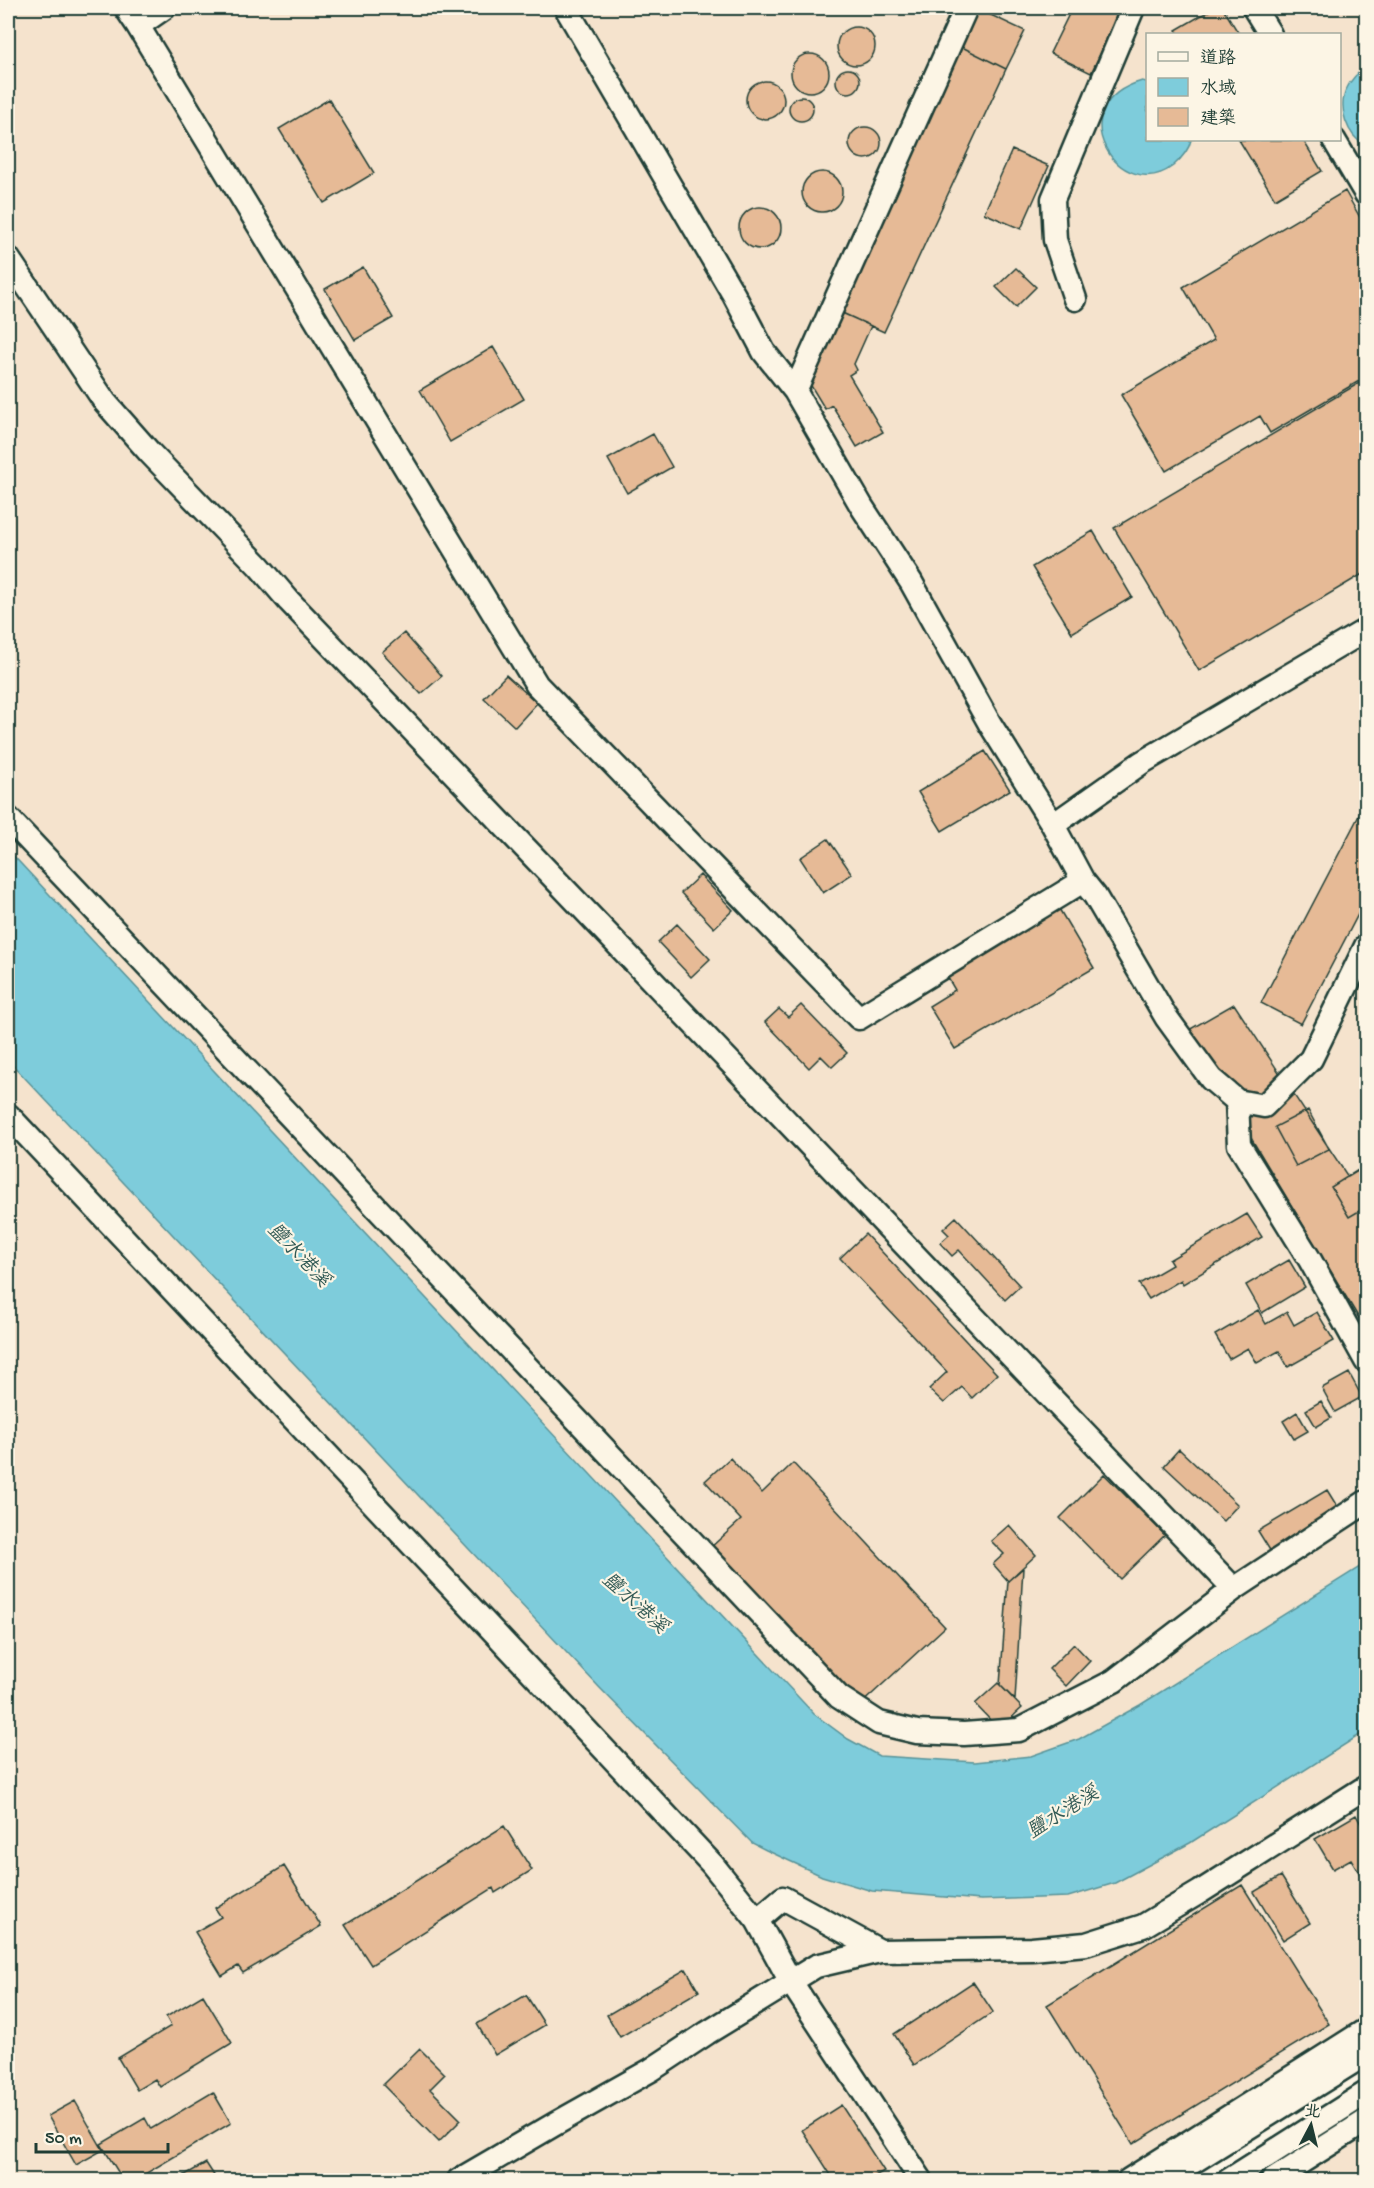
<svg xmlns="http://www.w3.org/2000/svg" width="1374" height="2188" font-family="'Gochi Hand','LXGW WenKai TC',sans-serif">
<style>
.built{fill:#f5e3cd;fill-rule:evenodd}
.water{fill:#7eccdb;stroke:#589398;stroke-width:1.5}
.building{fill:#e6ba96;stroke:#1f3d34;stroke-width:1.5}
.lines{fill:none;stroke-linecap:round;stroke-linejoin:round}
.minor-casing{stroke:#1f3d34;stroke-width:27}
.minor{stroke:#fcf5e5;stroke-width:22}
.labels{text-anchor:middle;stroke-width:4.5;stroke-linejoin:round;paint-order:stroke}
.water-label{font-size:20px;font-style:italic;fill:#325a55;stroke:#fcf5e5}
</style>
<rect width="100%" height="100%" fill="#fcf5e5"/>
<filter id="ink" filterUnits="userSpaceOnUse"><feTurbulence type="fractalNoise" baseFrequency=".0167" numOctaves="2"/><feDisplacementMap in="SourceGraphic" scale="12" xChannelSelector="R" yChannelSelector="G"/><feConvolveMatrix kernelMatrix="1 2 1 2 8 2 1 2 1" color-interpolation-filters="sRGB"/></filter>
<g filter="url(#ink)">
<path class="built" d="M 8,8 L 1366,8 L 1366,2028 L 1127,2180 L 8,2180 ZM 1148,34 L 1340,34 L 1340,140 L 1148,140 Z
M 1366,2079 L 1366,2180 L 1206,2180 Z"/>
<path class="water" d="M 1366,66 L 1366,146 C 1347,136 1337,108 1347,88 C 1351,79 1358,73 1366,66 Z
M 1142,81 L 1147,82 L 1148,140 L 1191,140 C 1189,150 1181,159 1173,166 C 1121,206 1056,106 1142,81 Z
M 8,850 L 814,1714 L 848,1739 L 879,1756 L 975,1762 L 1031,1756 L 1079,1739 L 1140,1705 L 1366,1563 L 1366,1731 L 1190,1843 L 1115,1883 L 1068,1897 L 981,1900 L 872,1891 L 822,1876 L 766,1850 L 752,1843 L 599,1687 L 8,1060 Z"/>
<path class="building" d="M 1072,8 L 1122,8 L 1091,73 L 1050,53 Z
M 1214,8 L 1223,8 L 1239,34 L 1179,34 L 1176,30 Z
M 1289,8 L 1305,8 L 1293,14 Z
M 978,9 L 1025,31 L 1006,69 L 960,46 Z
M837 46a19 19 0 1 1 38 0a19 19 0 1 1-38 0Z
M 960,46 L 1006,69 L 884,332 L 838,311 Z
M791 73a19 19 0 1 1 38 0a19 19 0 1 1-38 0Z
M836 81a12 12 0 1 1 24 0a12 12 0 1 1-24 0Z
M746 100a19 19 0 1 1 38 0a19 19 0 1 1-38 0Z
M789 109a12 12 0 1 1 24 0a12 12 0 1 1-24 0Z
M 329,99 L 374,173 L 324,203 L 279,129 Z
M849 143a16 16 0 1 1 32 0a16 16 0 1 1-32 0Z
M 1239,140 L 1303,140 L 1322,171 L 1275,199 Z
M 1012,150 L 1049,166 L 1021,229 L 984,213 Z
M802 192a20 20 0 1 1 40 0a20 20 0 1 1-40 0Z
M 1345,191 L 1366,228 L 1366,377 L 1270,433 L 1260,416 L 1166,471 L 1121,395 L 1214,340 L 1183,287 Z
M739 228a21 21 0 1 1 42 0a21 21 0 1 1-42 0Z
M 363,267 L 393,318 L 355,340 L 325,289 Z
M 1016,268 L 1036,287 L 1016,307 L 996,287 Z
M 842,313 L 871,326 L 854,364 L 857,370 L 849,375 L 883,432 L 857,447 L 832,405 L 825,409 L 796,361 Z
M 493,347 L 524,399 L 450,442 L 420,390 Z
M 1366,379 L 1366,572 L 1199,671 L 1114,528 Z
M 653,434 L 672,467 L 627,493 L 608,459 Z
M 1093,531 L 1132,597 L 1072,633 L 1032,567 Z
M 404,633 L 442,676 L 421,694 L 382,652 Z
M 506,675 L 537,703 L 515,727 L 484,698 Z
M 985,751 L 1010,790 L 942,831 L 918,792 Z
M 1366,802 L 1366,899 L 1301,1024 L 1261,1003 Z
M 828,839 L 852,874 L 823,893 L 800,858 Z
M 700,875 L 733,910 L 714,928 L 681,893 Z
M 1058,907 L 1094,968 L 955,1049 L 929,1006 L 955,990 L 945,973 Z
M 677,924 L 710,959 L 691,977 L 658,942 Z
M 1234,1004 L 1348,1177 L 1361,1169 L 1366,1178 L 1366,1330 L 1187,1031 Z
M 801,1005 L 847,1053 L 832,1067 L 821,1056 L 809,1068 L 765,1022 L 779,1009 L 788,1017 Z
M 1308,1110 L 1329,1149 L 1296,1166 L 1275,1127 Z
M 1366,1165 L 1366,1207 L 1349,1217 L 1331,1187 Z
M 1247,1214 L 1262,1237 L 1183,1284 L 1181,1280 L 1149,1299 L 1139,1284 L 1172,1265 L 1169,1260 Z
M 956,1217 L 1020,1286 L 1005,1300 L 959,1250 L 952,1256 L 940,1243 L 949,1235 L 943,1229 Z
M 865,1234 L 997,1374 L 972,1398 L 962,1387 L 944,1403 L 929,1389 L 947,1372 L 840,1258 Z
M 1289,1260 L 1305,1287 L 1262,1313 L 1246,1285 Z
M 1258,1310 L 1266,1324 L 1287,1312 L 1294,1325 L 1317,1312 L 1334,1341 L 1288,1367 L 1279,1351 L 1257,1363 L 1248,1348 L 1229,1359 L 1215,1335 Z
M 1349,1373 L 1362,1397 L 1335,1412 L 1322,1388 Z
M 1321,1401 L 1331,1418 L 1316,1427 L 1306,1410 Z
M 1297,1412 L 1308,1431 L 1294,1439 L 1283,1421 Z
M 1179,1449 L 1238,1505 L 1223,1521 L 1164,1466 Z
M 730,1458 L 762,1493 L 793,1463 L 945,1627 L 859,1706 L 711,1547 L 741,1520 L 705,1481 Z
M 1104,1474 L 1165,1535 L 1120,1579 L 1060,1518 Z
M 1327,1490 L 1340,1511 L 1271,1552 L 1258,1531 Z
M 1009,1525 L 1036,1555 L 1008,1581 L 993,1564 L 1004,1554 L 991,1541 Z
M 1023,1568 L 1015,1700 L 1000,1685 L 1008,1581 Z
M 1074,1644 L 1090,1661 L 1066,1686 L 1049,1669 Z
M 998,1683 L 1022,1708 L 999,1729 L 975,1704 Z
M 1356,1815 L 1366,1833 L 1366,1884 L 1351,1859 L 1333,1869 L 1315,1839 Z
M 504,1826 L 532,1870 L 495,1893 L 493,1888 L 371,1965 L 345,1925 Z
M 284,1866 L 321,1926 L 243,1973 L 238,1966 L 222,1976 L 195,1932 L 221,1917 L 215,1908 Z
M 1281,1876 L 1310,1923 L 1283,1940 L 1254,1892 Z
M 1242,1885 L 1329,2024 L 1133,2144 L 1047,2005 Z
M 686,1969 L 699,1991 L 620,2037 L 607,2015 Z
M 973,1982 L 993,2012 L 914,2065 L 894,2034 Z
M 203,1995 L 232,2043 L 160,2087 L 155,2079 L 137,2090 L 118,2058 L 171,2026 L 166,2017 Z
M 526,1995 L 545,2025 L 495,2055 L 477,2024 Z
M 420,2049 L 445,2074 L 430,2089 L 461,2120 L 439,2142 L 383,2085 Z
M 213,2092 L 231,2123 L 135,2180 L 123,2180 L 101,2144 L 145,2118 L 151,2129 Z
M 75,2101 L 103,2150 L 76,2165 L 48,2116 Z
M 841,2105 L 884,2171 L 868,2180 L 834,2180 L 802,2130 Z
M 206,2163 L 217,2180 L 176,2180 Z"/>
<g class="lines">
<g class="minor-casing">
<path id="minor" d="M 126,8 L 138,26 L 164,8
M 566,8 L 734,295 L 764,352 L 795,391 L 862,507 L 911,582 L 990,724 L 1053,825 L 1083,881 L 1095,896 L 1166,1017 L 1211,1079 L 1237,1101 L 1264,1106 L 1311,1059 L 1366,946
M 1254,8 L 1270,34
M 138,26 L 537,685 L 859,1018 L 1083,881
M 1334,140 L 1366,194
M 8,258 L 105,402 L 150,453 L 259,566 L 289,601 L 1234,1589
M 1075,299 L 1055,240 L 1053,199 L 1133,8
M 795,391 L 966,8
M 8,818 L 839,1697 L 879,1723 L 917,1732 L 964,1734 L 1019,1730 L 1114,1681 L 1234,1589 L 1366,1502
M 1053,825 L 1141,763 L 1366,630
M 1237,1101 L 1239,1145 L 1310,1260 L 1366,1361
M 8,1115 L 712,1864 L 757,1920 L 791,1982 L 921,2180
M 757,1920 L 783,1898 L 880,1951
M 459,2180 L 555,2124 L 651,2070 L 707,2033 L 816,1966 L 880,1951 L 1032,1949 L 1086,1944 L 1143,1926 L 1200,1892 L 1366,1787
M 1129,2180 L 1366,2030
M 1164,2180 L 1366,2054
M 1229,2180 L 1366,2093
M 1273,2180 L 1366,2121"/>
</g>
<use href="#minor" class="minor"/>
</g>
</g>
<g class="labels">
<g class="water-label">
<text transform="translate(300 1254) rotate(46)" y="7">鹽水港溪</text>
<text transform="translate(636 1602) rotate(42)" y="7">鹽水港溪</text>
<text transform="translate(1062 1811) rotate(-32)" y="7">鹽水港溪</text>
</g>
</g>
<rect width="1374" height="2188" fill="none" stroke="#fcf5e5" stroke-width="30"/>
<rect x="15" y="15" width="1344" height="2158" fill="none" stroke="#1f3d34" stroke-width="2" filter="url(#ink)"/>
<rect x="1146" y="33" width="195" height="108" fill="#fcf5e5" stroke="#a4ab9e" stroke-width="1.5"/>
<rect x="1158" y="52" width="30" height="9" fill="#fcf5e5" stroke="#a4ab9e" stroke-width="1.5"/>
<text x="1200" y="63" font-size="18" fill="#1f3d34">道路</text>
<rect x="1158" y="78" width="30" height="18" fill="#7eccdb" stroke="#a4ab9e" stroke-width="1.5"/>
<text x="1200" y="93" font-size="18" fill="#1f3d34">水域</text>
<rect x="1158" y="108" width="30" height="18" fill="#e6ba96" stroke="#a4ab9e" stroke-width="1.5"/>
<text x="1200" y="123" font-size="18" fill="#1f3d34">建築</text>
<g transform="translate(1311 2125) rotate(7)" stroke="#fcf5e5" stroke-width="4.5" paint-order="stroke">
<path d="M0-4.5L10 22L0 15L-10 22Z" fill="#1f3d34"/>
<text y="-9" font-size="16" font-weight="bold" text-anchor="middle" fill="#1f3d34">北</text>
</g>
<path d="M36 2143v9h132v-9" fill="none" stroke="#1f3d34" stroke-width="3"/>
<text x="45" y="2143" font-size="18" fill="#1f3d34" stroke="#fcf5e5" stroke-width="4.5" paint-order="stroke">50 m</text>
</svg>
